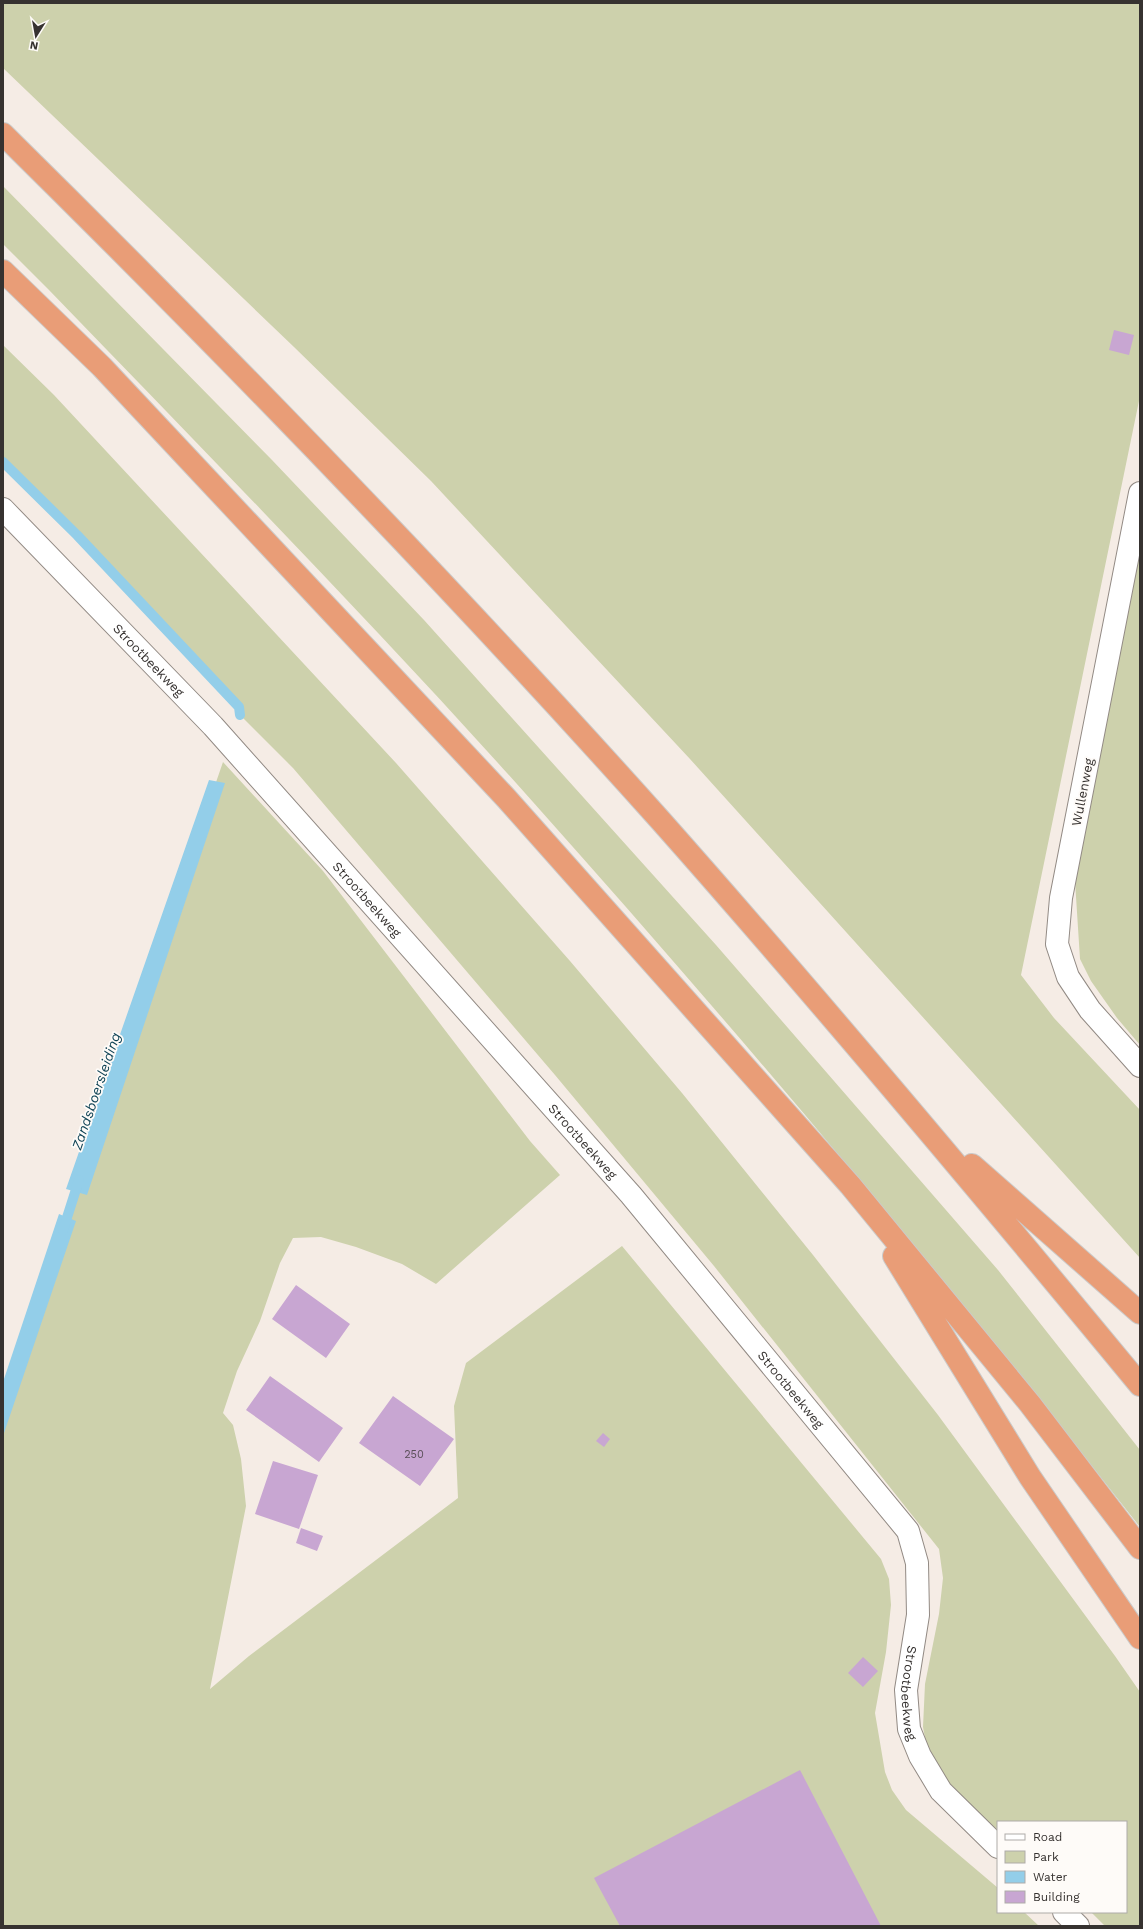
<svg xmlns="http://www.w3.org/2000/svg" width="1143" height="1929" font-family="'Work Sans',sans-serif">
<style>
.green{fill:#cdd1ac}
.water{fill:#93cee9}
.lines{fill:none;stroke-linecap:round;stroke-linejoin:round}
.stream{stroke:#93cee9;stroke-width:10}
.building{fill:#c8a6d2}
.minor-casing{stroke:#928a84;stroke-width:24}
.highway-casing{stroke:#cbcac9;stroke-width:24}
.minor{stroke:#fff;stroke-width:22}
.highway{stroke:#e99d77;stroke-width:22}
.labels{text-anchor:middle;stroke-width:3.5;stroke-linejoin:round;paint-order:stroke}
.number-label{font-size:11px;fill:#5a4f58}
.street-label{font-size:13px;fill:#363230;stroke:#fefbf8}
.water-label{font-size:14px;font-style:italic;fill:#114456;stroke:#fefbf8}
</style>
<rect width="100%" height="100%" fill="#f5ece5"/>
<path class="green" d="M 3,3 L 1140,3 L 1140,396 L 1021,975 L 1054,1018 L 1140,1110 L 1140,1258 L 690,759 L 431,481 L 294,347 L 3,68 Z
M 3,186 L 272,460 L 424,620 L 716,945 L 998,1270 L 1140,1450 L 1140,1527 C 946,1279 743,1037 533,802 C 377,627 212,459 49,290 L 3,244 Z
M 3,345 L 54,395 L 396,763 L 570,961 L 682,1093 L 813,1255 L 938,1415 L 1115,1656 L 1140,1692 L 1140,1926 L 1105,1926 L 1091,1912 L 1126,1912 L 1126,1822 L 998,1822 L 998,1830 L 940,1782 L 928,1755 L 923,1727 L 925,1684 L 939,1614 L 943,1578 L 939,1549 L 714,1266 L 555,1075 L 293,768 L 240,715 L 239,707 L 77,535 L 3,462 Z
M 1140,552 L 1140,1045 L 1117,1018 L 1091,981 L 1080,959 L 1075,881 Z
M 223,762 L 323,871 L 530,1141 L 560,1175 L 436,1284 L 402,1264 L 356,1247 L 321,1237 L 293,1238 L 280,1263 L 260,1321 L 237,1371 L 223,1413 L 233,1425 L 241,1459 L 246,1506 L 210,1689 L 249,1656 L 458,1498 L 454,1406 L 466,1363 L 622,1246 L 881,1559 L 889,1579 L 891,1605 L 886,1652 L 875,1713 L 885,1772 L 892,1790 L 906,1810 L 998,1888 L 998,1912 L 1024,1912 L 1039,1926 L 3,1926 L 3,1409 L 72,1200 Z"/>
<path class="water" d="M 209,780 L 225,783 L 87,1195 L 66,1189 Z
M 59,1214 L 76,1221 L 3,1436 L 3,1382 Z"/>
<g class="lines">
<path class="stream" d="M 3,462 L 77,535 L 239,707 L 240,715
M 63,1230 L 79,1180"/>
</g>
<path class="building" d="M 1114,330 L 1134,335 L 1129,355 L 1109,350 Z
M 296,1285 L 350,1324 L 326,1358 L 272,1319 Z
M 270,1376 L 343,1428 L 319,1462 L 246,1410 Z
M 393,1396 L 454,1439 L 420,1486 L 359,1443 Z
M 603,1433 L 610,1439 L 604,1447 L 596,1441 Z
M 273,1461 L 318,1475 L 299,1529 L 255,1514 Z
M 301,1528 L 323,1536 L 317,1551 L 296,1543 Z
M 863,1657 L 878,1671 L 863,1687 L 848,1673 Z
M 800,1770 L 881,1926 L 620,1926 L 594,1878 Z"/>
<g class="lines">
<g class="minor-casing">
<g id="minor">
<path d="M 1140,493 L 1061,898 L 1057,944 L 1068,977 L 1090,1010 L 1140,1066"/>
<path id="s1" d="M 3,509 L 213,726 L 631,1195 L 908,1531 L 917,1563 L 918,1615 L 906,1690 L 909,1729 L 920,1756 L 941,1791 L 998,1847"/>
<path d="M 1064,1912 L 1078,1926"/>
</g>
</g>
<g class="highway-casing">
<path id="highway" d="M 3,134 C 229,357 450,585 661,821 C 825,1006 983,1195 1140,1385
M 3,271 L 102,367 L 506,798 L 850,1185 L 1030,1404 L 1140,1548
M 972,1165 L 1140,1313
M 894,1256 L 1030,1477 L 1140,1638"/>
</g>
<use href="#minor" class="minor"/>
<use href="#highway" class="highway"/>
</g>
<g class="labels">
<g class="number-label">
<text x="414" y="1458">250</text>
</g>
<g class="street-label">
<text dy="5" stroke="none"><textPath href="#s1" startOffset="210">Strootbeekweg</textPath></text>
<text transform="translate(1082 792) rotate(-79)" y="5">Wullenweg</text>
<text dy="5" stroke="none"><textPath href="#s1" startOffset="534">Strootbeekweg</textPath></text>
<text dy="5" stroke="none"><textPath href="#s1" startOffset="858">Strootbeekweg</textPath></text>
<text dy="5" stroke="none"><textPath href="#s1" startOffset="1182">Strootbeekweg</textPath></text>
<text dy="5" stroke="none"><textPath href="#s1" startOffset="1530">Strootbeekweg</textPath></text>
</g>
<g class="water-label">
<text transform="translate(96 1091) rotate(-71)" y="5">Zandsboersleiding</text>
</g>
</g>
<rect width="1143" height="1929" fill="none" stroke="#363230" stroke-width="8"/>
<rect x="997" y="1821" width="130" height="92" fill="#fefbf8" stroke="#aeaba8"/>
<rect x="1005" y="1834" width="20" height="6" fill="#ffffff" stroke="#aeaba8"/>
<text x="1033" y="1841" font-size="12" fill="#363230">Road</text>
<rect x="1005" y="1851" width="20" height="12" fill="#cdd1ac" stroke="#aeaba8"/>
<text x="1033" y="1861" font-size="12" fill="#363230">Park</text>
<rect x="1005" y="1871" width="20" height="12" fill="#93cee9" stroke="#aeaba8"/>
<text x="1033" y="1881" font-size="12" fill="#363230">Water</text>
<rect x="1005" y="1891" width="20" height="12" fill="#c8a6d2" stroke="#aeaba8"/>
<text x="1033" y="1901" font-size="12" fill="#363230">Building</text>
<g transform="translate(36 36) rotate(191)" stroke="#fefbf8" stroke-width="3" paint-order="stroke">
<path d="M0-3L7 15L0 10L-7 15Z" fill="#363230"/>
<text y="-6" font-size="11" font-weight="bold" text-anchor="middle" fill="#363230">N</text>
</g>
</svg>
